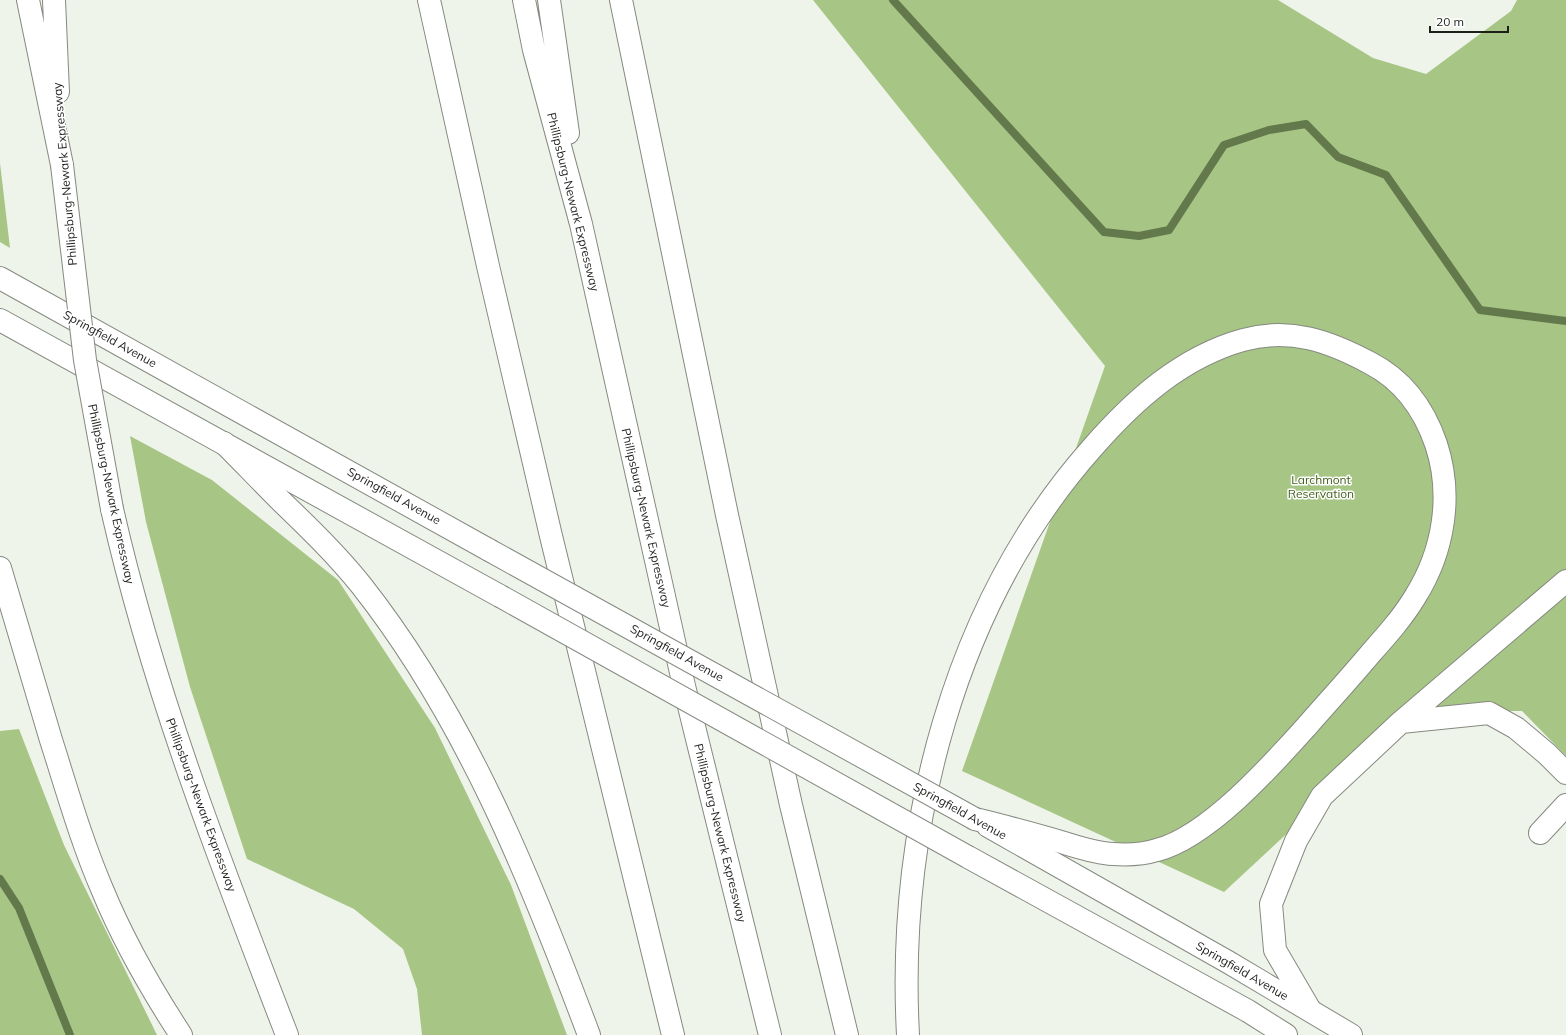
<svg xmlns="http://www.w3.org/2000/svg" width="1566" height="1035" font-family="Mulish,sans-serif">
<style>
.forest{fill:#a7c686}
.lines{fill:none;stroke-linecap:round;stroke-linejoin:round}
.stream{stroke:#63784b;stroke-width:8}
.minor-casing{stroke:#858a80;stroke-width:24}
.major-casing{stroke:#858a80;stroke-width:24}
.highway-casing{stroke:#858a80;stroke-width:24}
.minor{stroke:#fff;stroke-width:22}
.major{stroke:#fff;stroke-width:22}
.highway{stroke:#fff;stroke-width:22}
.major-bridge-casing{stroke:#858a80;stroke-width:24;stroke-linecap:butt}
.highway-bridge-casing{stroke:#858a80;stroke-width:24;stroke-linecap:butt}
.major-bridge{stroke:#fff;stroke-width:22}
.highway-bridge{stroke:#fff;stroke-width:22}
.labels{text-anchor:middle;stroke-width:3;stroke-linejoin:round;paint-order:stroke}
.street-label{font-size:12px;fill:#1d1f1b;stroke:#fff}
.park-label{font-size:12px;fill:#44601d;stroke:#fff}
</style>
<rect width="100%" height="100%" fill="#eff4ea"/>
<path class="forest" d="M 813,0 L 1278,0 L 1373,58 L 1426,74 L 1511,11 L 1517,0 L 1566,0 L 1566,756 L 1522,711 L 1419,711 L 1224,892 L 962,771 L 1105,366 Z
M 0,163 L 10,248 L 0,242 Z
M 130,436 L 212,480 L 338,580 L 435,728 L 511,885 L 567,1035 L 422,1035 L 417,989 L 403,949 L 354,909 L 247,859 L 190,687 L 146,522 Z
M 19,729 L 64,845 L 157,1035 L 0,1035 L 0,731 Z"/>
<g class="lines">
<path class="stream" d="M 893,0 L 1104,232 L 1139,236 L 1169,230 L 1224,145 L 1269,130 L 1306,124 L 1338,157 L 1386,175 L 1480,310 L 1566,321
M 0,879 L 19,908 L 70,1035"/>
<g class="minor-casing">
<path id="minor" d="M 1401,722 L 1489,713 L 1516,728 L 1547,754 L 1566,773
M 1540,833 L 1566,805
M 1310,1010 L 1275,950 L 1271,904 L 1296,841 L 1322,796 L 1401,722 L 1566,581"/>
</g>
<g class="major-casing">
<path id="major" d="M 0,278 L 489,550
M 0,320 L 500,596
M 988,826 L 1228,962 L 1351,1035
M 968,857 L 1248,1011 L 1286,1035"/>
</g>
<g class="highway-casing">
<path id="highway" d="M 28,0 L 62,165
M 54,0 L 58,92
M 429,0 L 488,266 L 551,536 L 673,1035
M 524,0 L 534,50 L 581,224 L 684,686 L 770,1035
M 549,0 L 568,133
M 621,0 L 727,515 L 791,805 L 847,1035
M 224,443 C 243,462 262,482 281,501 C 309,528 337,555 361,585 C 466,718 530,878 589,1035
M 112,509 C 153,690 220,862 287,1035
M 0,568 C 17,625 34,683 51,740 C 67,790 81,840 102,889 C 123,940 151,989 181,1035
M 908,1035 C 897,829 953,604 1093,447 C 1134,400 1182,357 1243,340 C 1290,327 1329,341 1370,363 C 1403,380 1424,409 1436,444 C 1453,495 1444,551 1415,597 C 1403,617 1387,635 1371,653 C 1350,678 1328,702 1307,726 C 1272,765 1208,837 1157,850 C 1144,854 1127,855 1113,854 C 1095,853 1078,847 1061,842 C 1033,834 1004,826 975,819"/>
</g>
<use href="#minor" class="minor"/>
<use href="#major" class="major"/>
<use href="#highway" class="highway"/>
<g class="major-bridge-casing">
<path id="major-bridge" d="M 489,550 L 975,819
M 500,596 L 968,857"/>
</g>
<g class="highway-bridge-casing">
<path id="highway-bridge" d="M 62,165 L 85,360 L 112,509"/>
</g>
<use href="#major-bridge" class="major-bridge"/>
<use href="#highway-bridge" class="highway-bridge"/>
</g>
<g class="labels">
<g class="street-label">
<text transform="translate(65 174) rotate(-95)" y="4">Phillipsburg-Newark Expressway</text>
<text transform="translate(573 202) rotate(76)" y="4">Phillipsburg-Newark Expressway</text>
<text transform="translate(110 339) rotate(29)" y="4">Springfield Avenue</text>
<text transform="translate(111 494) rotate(78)" y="4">Phillipsburg-Newark Expressway</text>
<text transform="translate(394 496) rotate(29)" y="4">Springfield Avenue</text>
<text transform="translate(646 518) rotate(77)" y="4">Phillipsburg-Newark Expressway</text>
<text transform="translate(677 653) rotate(29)" y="4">Springfield Avenue</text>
<text transform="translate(201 805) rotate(70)" y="4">Phillipsburg-Newark Expressway</text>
<text transform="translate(960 811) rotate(29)" y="4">Springfield Avenue</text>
<text transform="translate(720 833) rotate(76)" y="4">Phillipsburg-Newark Expressway</text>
<text transform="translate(1242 971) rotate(30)" y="4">Springfield Avenue</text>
</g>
<g class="park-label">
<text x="1321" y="484">Larchmont<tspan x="1321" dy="14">Reservation</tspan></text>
</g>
</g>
<path d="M1430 26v6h78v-6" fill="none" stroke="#1d1f1b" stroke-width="2"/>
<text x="1436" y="26" font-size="12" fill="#1d1f1b" stroke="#ffffff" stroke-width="3" paint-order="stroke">20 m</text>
</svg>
